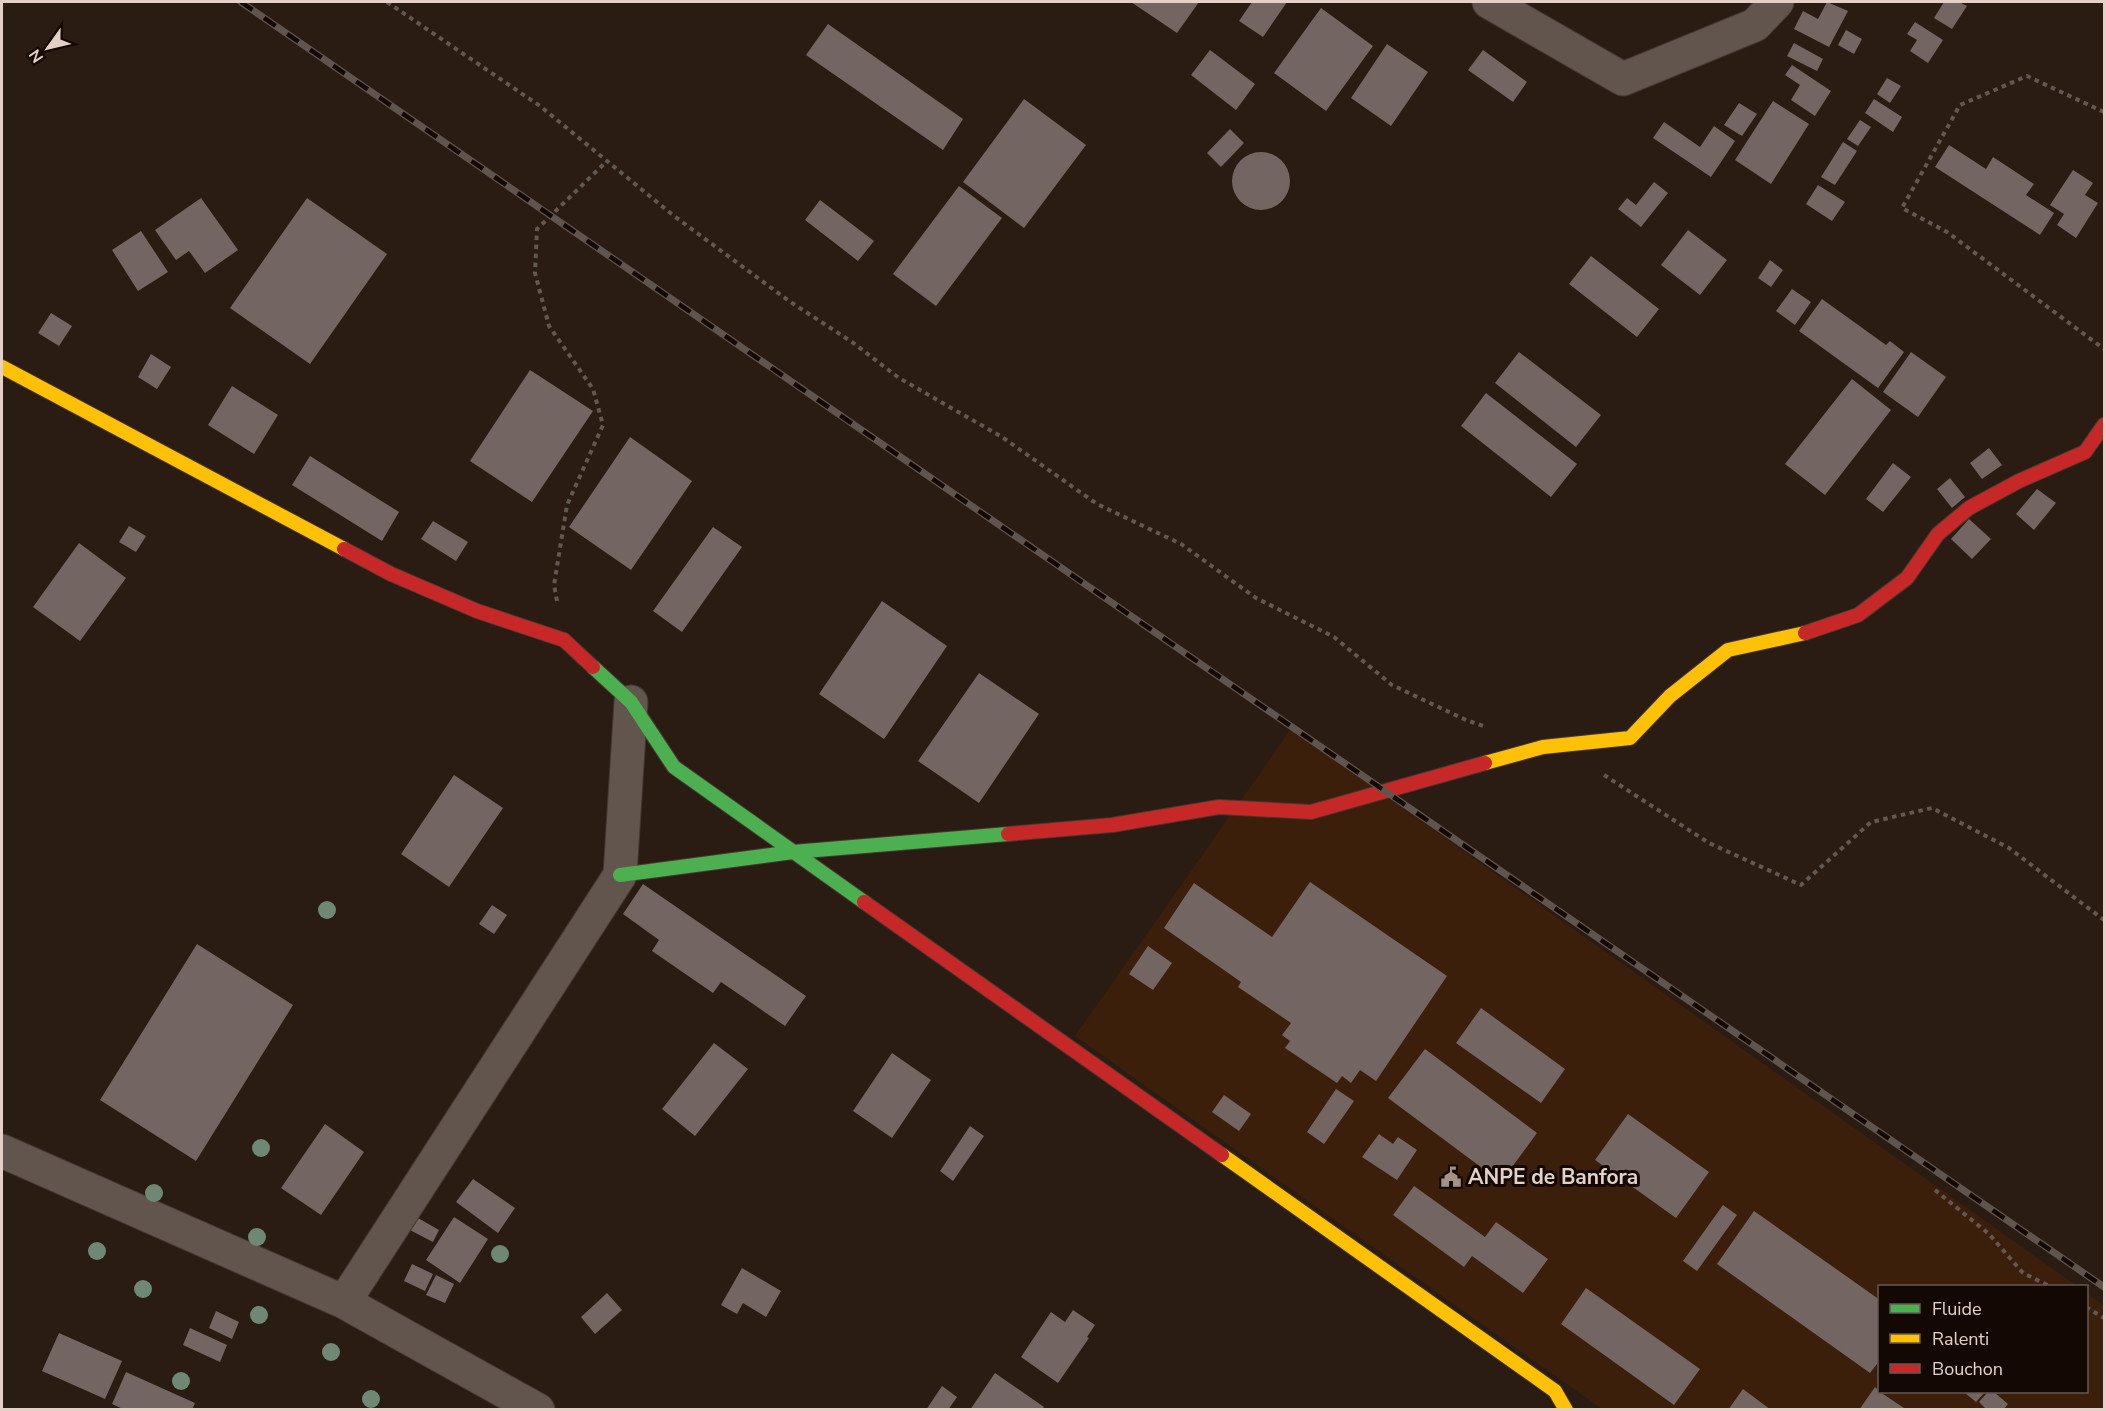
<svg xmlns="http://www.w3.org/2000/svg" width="2106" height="1411" font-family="'Nunito Sans',sans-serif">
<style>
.built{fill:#3b1f0b}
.building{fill:#736662}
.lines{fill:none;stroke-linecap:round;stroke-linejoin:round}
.street-casing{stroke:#453832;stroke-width:35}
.fast-casing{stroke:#453832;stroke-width:16}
.slow-casing{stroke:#453832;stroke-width:16}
.jam-casing{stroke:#453832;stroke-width:16}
.path{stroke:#625851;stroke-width:4;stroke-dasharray:4.5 4.5;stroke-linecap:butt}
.street{stroke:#61554e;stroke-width:33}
.fast{stroke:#4caf50;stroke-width:14}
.slow{stroke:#ffc107;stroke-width:14}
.jam{stroke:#c62828;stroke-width:14}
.rail-casing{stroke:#60544e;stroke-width:7}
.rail{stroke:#130803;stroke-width:4.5;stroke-dasharray:14;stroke-linecap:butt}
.tree{fill:#6e8875}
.labels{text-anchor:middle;stroke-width:6;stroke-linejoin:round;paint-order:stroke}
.poi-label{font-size:21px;font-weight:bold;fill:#e3d1c7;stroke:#130803;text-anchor:start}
</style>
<rect width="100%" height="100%" fill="#2a1c13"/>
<path class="built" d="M 1291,729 L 2077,1286 L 1880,1286 L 1880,1392 L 2086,1392 L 2087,1293 L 2104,1306 L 2104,1409 L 1602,1409 L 1075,1036 Z"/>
<path class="building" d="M 1131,2 L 1199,2 L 1177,33 Z
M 1252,2 L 1287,2 L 1263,37 L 1239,21 Z
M 1827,2 L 1848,11 L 1829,47 L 1794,29 L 1803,11 L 1818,19 Z
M 1944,2 L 1959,2 L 1967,6 L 1952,29 L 1934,18 Z
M 1321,8 L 1373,46 L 1326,111 L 1274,73 Z
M 1915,22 L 1943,40 L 1928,63 L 1910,51 L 1917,40 L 1907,34 Z
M 828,24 L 963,119 L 943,150 L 806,55 Z
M 1846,30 L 1862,39 L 1854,54 L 1838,45 Z
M 1794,43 L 1823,59 L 1817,71 L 1787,56 Z
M 1387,44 L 1428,72 L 1391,126 L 1351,98 Z
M 1210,50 L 1255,84 L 1236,110 L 1191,75 Z
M 1483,50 L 1527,82 L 1513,102 L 1468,70 Z
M 1792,65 L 1831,91 L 1815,116 L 1791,100 L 1800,85 L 1785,75 Z
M 1887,78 L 1901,86 L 1890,103 L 1877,94 Z
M 1024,99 L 1086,145 L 1024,228 L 963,182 Z
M 1874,99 L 1902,117 L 1893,132 L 1865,113 Z
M 1773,101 L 1809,124 L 1771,184 L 1735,160 Z
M 1739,103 L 1757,114 L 1742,136 L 1724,125 Z
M 1860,120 L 1871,127 L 1858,146 L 1847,139 Z
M 1664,122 L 1700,147 L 1714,126 L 1735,141 L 1711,177 L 1653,138 Z
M 1230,129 L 1244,143 L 1221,167 L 1207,153 Z
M 1843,142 L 1857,151 L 1835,185 L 1821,177 Z
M 1949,145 L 1986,169 L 1993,157 L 2034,184 L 2026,195 L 2054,213 L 2040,235 L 1935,167 Z
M1232 181a29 29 0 1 1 58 0a29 29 0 1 1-58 0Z
M 2073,170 L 2093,183 L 2085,195 L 2098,203 L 2076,238 L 2057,225 L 2064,214 L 2050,205 Z
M 1654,182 L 1668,193 L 1641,227 L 1618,209 L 1627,198 L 1636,205 Z
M 1818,185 L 1845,202 L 1832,221 L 1806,204 Z
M 959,186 L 1002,218 L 936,306 L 893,274 Z
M 201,198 L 238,250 L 205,273 L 189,251 L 176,260 L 155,230 Z
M 307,198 L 387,254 L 310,364 L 230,308 Z
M 820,200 L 874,241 L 858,261 L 805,220 Z
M 1688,230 L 1727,260 L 1700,295 L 1661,265 Z
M 141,231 L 168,272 L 138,291 L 112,250 Z
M 1591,256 L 1659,309 L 1637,337 L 1569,284 Z
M 1770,260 L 1783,270 L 1771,287 L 1758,278 Z
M 1792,289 L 1811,302 L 1795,325 L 1776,311 Z
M 1822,299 L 1886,345 L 1890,341 L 1904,352 L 1878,388 L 1799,331 Z
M 51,313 L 72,326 L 59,346 L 38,333 Z
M 1519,352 L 1601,415 L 1576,447 L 1495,383 Z
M 1911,352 L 1946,377 L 1918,417 L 1883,392 Z
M 151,354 L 171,367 L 157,389 L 138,377 Z
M 530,370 L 593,411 L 532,502 L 470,461 Z
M 1852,379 L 1891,410 L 1825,495 L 1785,464 Z
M 232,386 L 278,415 L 254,454 L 208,425 Z
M 1486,393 L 1577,464 L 1551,497 L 1461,426 Z
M 630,437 L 692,481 L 631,570 L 569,527 Z
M 1989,448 L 2002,465 L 1982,479 L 1970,463 Z
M 310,456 L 399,512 L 382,541 L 292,485 Z
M 1893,463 L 1911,477 L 1883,512 L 1866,499 Z
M 1950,478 L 1965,497 L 1952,508 L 1937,489 Z
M 2037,489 L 2056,503 L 2034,530 L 2016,514 Z
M 1969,519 L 1991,539 L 1972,559 L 1951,539 Z
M 433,521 L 468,542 L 456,561 L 421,539 Z
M 129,526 L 146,536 L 136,552 L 119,542 Z
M 713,527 L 742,547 L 682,632 L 653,611 Z
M 79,543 L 126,578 L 80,641 L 33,607 Z
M 882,601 L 947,646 L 884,739 L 819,694 Z
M 979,673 L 1039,714 L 979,803 L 918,761 Z
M 454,775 L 503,808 L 449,887 L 401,854 Z
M 1310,882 L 1447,976 L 1376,1081 L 1360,1070 L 1351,1083 L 1342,1076 L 1337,1083 L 1285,1048 L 1290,1041 L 1282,1035 L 1291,1023 L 1238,987 L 1241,982 L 1164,928 L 1194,883 L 1272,937 Z
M 643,884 L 806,996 L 785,1026 L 721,982 L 713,993 L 652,951 L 659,940 L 623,914 Z
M 492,905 L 507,915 L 494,934 L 479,924 Z
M 197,944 L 293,1005 L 196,1161 L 100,1100 Z
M 1148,946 L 1172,963 L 1153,990 L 1129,974 Z
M 1481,1008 L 1565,1069 L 1541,1103 L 1456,1043 Z
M 714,1043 L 748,1069 L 695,1136 L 662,1109 Z
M 1425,1049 L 1537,1133 L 1501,1182 L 1388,1098 Z
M 892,1053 L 931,1080 L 892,1138 L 853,1111 Z
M 1336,1089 L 1354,1101 L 1324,1144 L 1307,1132 Z
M 1224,1095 L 1251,1114 L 1239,1131 L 1212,1112 Z
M 1628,1114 L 1709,1172 L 1676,1218 L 1595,1160 Z
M 325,1124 L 364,1152 L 321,1215 L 281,1188 Z
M 970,1126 L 984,1136 L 953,1181 L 940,1171 Z
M 1379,1134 L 1393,1144 L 1398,1137 L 1417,1150 L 1397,1180 L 1362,1157 Z
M 473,1179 L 515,1208 L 498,1233 L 456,1202 Z
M 1414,1186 L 1485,1237 L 1496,1222 L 1548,1259 L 1523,1293 L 1472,1256 L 1464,1267 L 1393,1215 Z
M 1723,1205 L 1737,1215 L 1697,1271 L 1683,1261 Z
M 1754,1211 L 1880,1300 L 1880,1360 L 1870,1373 L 1717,1264 Z
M 411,1214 L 439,1230 L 433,1242 L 404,1227 Z
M 454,1217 L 488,1239 L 460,1283 L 426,1260 Z
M 412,1264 L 433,1274 L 425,1291 L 404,1281 Z
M 742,1268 L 781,1291 L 766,1317 L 743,1303 L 737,1314 L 721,1305 Z
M 436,1275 L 454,1284 L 445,1303 L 426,1295 Z
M 1586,1288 L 1700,1369 L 1674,1405 L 1561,1324 Z
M 607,1293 L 622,1310 L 595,1334 L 581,1317 Z
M 1073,1310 L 1095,1325 L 1087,1337 L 1089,1338 L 1058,1383 L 1021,1357 L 1051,1312 L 1065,1322 Z
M 216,1311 L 239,1322 L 232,1339 L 209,1328 Z
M 190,1328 L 227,1345 L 220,1362 L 183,1345 Z
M 59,1333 L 122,1361 L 105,1399 L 42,1371 Z
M 126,1372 L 195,1403 L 192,1410 L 125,1410 L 112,1404 Z
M 995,1373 L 1044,1407 L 1042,1410 L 970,1410 Z
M 942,1386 L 957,1397 L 948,1410 L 926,1410 Z
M 1875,1387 L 1880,1392 L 1907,1410 L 1859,1410 Z
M 1743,1389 L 1771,1410 L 1728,1410 Z
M 1964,1392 L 1985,1392 L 1976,1402 Z
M 1988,1392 L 1994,1392 L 2008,1404 L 2003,1410 L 1987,1410 L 1979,1402 Z"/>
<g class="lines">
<g class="street-casing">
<path id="street" d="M 1489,2 L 1623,79 L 1755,25 L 1777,2
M 2,1151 L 344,1302 L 538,1410
M 344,1302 L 620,875 L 631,702"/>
</g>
<g class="fast-casing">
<path id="fast" d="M 593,667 L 631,702 L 674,767 L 864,902
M 620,875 L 793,852 L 1008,834"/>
</g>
<g class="slow-casing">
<path id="slow" d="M 2,367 L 344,549
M 1485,763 L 1543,747 L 1630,738 L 1670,696 L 1728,650 L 1805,633
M 1222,1155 L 1555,1391 L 1566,1410"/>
</g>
<g class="jam-casing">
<path id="jam" d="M 344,549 L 391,574 L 477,611 L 564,640 L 593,667
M 1805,633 L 1858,615 L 1907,578 L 1938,534 L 1969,508 L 2019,481 L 2085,452 L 2104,425
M 1008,834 L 1112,825 L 1219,807 L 1311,812 L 1485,763
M 864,902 L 1222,1155"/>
</g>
<path class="path" d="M 387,2 L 540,106 L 674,216 L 789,301 L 852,342 L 899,378 L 1002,437 L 1097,504 L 1181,544 L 1256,598 L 1334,637 L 1392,685 L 1466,720 L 1486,727
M 2104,112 L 2027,76 L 1960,105 L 1902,208 L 1947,232 L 2104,349
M 557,601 L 554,585 L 567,505 L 603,425 L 593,389 L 549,326 L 535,273 L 537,229 L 606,162
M 1604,775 L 1709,843 L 1801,885 L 1871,822 L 1932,808 L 2009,848 L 2104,920
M 1935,1190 L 1989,1234 L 2023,1273 L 2049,1286
M 2086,1307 L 2104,1318"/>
<use href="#street" class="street"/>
<use href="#fast" class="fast"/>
<use href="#slow" class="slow"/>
<use href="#jam" class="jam"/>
<g class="rail-casing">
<path id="rail" d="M 241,2 L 2104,1287"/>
</g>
<use href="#rail" class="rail"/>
</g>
<g class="tree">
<circle cx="327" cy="910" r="9"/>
<circle cx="261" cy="1148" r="9"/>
<circle cx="154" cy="1193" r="9"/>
<circle cx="257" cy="1237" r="9"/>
<circle cx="97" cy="1251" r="9"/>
<circle cx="500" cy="1254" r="9"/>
<circle cx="143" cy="1289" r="9"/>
<circle cx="259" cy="1315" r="9"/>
<circle cx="331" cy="1352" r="9"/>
<circle cx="181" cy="1381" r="9"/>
<circle cx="371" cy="1399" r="9"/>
</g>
<defs>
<g id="civic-bare" transform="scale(1.62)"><path d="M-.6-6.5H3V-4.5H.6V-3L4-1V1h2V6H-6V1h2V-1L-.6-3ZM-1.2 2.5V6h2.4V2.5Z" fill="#a29288" stroke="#130803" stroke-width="2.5" paint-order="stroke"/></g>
</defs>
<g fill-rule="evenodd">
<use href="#civic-bare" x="1451" y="1177"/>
</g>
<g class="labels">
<g class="poi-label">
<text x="1468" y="1184">ANPE de Banfora</text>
</g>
</g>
<rect width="2106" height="1411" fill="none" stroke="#e3d1c7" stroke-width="6"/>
<rect x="1878" y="1285" width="210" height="108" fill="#130803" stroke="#665851" stroke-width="1.5"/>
<rect x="1890" y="1304" width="30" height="9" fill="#4caf50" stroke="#665851" stroke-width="1.5"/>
<text x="1932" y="1315" font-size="18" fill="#e3d1c7">Fluide</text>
<rect x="1890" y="1334" width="30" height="9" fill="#ffc107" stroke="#665851" stroke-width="1.5"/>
<text x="1932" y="1345" font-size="18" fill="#e3d1c7">Ralenti</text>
<rect x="1890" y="1364" width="30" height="9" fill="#c62828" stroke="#665851" stroke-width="1.5"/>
<text x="1932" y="1375" font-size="18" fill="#e3d1c7">Bouchon</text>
<g transform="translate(48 48) rotate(236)" stroke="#130803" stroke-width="4.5" paint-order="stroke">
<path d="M0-4.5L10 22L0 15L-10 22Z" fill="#e3d1c7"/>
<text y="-9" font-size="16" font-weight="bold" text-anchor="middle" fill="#e3d1c7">N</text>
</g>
</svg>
